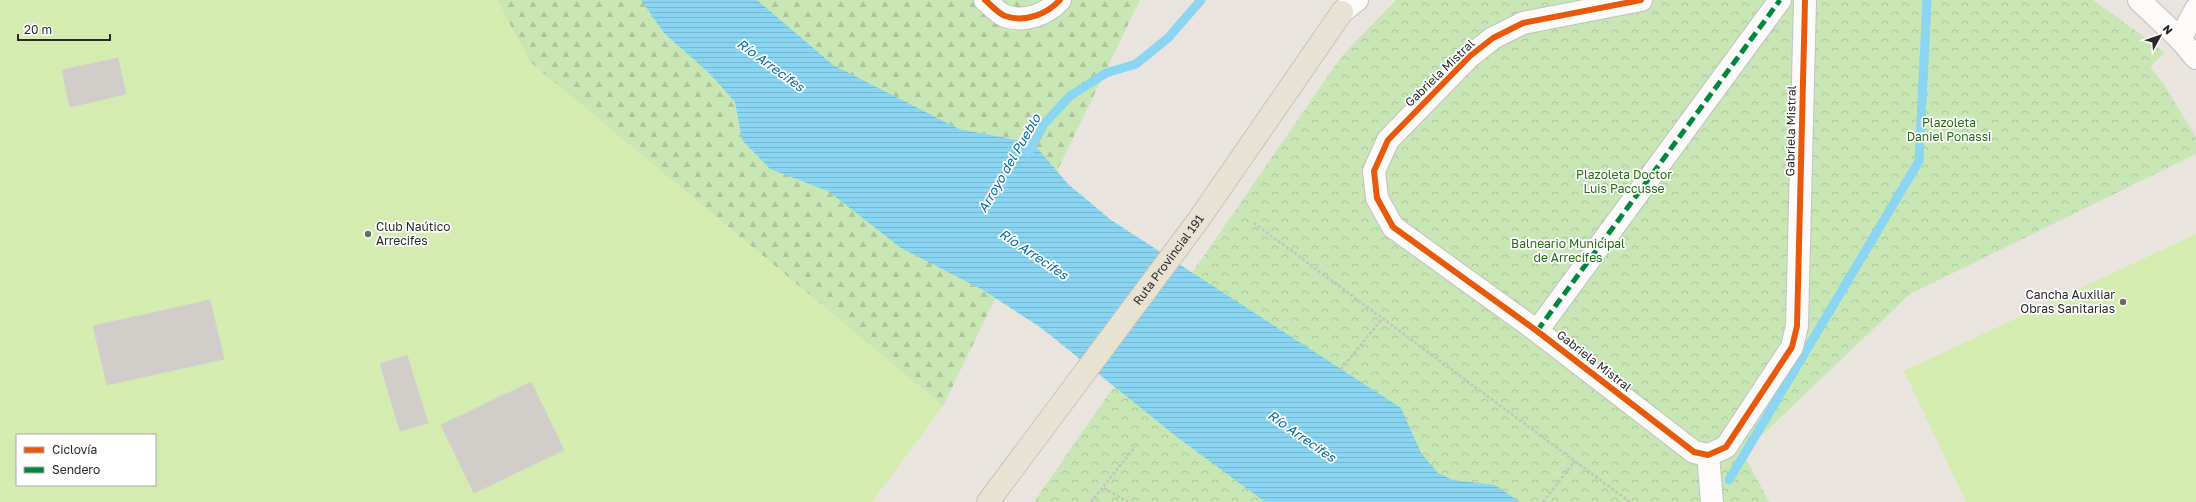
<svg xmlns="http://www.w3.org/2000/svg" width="2196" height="502" font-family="'Golos Text',sans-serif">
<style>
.forest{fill:url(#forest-firs)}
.park{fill:url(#park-crowns)}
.pitch{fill:#d5ecb0;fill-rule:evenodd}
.water{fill:url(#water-rules)}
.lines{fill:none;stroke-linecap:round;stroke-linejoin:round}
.stream{stroke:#8ad5f2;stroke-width:9}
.building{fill:#d1ceca;stroke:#d4d0ca}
.street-casing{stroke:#c2c0c0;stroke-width:24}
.secondary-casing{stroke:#c2c0c0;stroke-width:24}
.primary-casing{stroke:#c4c3c0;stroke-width:24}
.path{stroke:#c4c4c3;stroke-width:2.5;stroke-dasharray:3 2;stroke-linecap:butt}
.street{stroke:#fcfbfa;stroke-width:22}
.secondary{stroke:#fcfbfa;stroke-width:22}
.primary{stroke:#e7e2d1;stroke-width:22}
.quiet{stroke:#00873e;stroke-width:5;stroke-dasharray:10 5;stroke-linecap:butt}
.cycleway-casing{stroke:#fff;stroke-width:8}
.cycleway{stroke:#e8590c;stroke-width:6}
.poi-dot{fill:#6c6a68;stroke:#fff;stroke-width:1.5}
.labels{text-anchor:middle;stroke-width:3.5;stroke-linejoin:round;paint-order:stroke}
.street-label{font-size:12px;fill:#292929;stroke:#fff}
.park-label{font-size:12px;fill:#246d13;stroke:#fff}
.poi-label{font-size:12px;fill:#292929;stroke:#fff;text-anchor:start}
.water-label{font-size:13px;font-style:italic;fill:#016ba6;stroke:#fff}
</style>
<defs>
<pattern id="forest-firs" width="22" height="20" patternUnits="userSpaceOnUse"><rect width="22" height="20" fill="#c9e7b4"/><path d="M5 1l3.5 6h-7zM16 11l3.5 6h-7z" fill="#adc69b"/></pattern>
<pattern id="park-crowns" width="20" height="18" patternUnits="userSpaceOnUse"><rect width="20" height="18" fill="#c9e7b4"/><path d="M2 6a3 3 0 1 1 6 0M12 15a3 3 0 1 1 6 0" fill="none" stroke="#adc69b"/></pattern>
<pattern id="water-rules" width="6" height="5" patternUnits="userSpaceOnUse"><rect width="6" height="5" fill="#8ad5f2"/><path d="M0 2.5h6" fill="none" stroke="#77b7d0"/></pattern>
</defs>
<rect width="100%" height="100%" fill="#e9e4de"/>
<path class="forest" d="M 497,0 L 1140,0 L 943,406 L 530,62 Z"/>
<path class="park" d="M 1396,0 L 2093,0 L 2165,52 L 2150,67 L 2163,83 L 2196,137 L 2196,154 L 1910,294 L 1743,453 L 1769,502 L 1034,502 L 1341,57 Z"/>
<path class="pitch" d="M 0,0 L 497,0 L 530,62 L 943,406 L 872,502 L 0,502 ZM 17,435 L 155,435 L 155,485 L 17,485 Z
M 2196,234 L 2196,502 L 1966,502 L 1904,371 Z"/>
<path class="water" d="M 641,0 L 757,0 L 833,65 L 959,129 L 1033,143 L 1068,184 L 1111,220 L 1401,408 L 1421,453 L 1438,473 L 1453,480 L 1495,485 L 1520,502 L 1265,502 L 1177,437 L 1040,327 L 983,290 L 901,248 L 828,191 L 770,169 L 742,140 L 735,102 L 710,74 L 664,33 Z"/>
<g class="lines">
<path class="stream" d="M 1028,153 L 1044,124 L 1070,96 L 1106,73 L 1136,64 L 1168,38 L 1201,0
M 1729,480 L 1919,161 L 1927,0"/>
</g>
<path class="building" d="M 118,58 L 126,94 L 70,107 L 62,70 Z
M 210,300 L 224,359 L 107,385 L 93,326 Z
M 407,355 L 428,423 L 400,431 L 380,364 Z
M 531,382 L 564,450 L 474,493 L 441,425 Z"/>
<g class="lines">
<g class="street-casing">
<path id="street" d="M 985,0 C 991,5 998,13 1005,16 C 1025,23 1047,14 1060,0
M 1641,0 L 1523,23 L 1493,38 L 1470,56 L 1388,140 L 1374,171 L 1377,198 L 1393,227 L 1537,331 L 1694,452 L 1708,455 L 1726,447 L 1792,347 L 1797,326 L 1805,0
M 2180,39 L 2196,9
M 1537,331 L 1780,0
M 1708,455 L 1712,502"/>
</g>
<g class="secondary-casing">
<path id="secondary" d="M 2139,0 L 2180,39 L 2196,58
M 1342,12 L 1357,0"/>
</g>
<g class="primary-casing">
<g id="primary">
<path id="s1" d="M 988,502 L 1197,222 L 1342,12"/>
</g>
</g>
<path class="path" d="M 1254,223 L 1630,502
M 1341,369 L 1383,318
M 1104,488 L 1128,502
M 1091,502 L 1135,447
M 1543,502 L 1575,461"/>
<use href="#street" class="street"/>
<use href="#secondary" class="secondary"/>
<use href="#primary" class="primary"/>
<path class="quiet" d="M 1537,331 L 1780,0"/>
<g class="cycleway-casing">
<path id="cycleway" d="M 985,0 C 991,5 998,13 1005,16 C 1025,23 1047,14 1060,0
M 1641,0 L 1523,23 L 1493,38 L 1470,56 L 1388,140 L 1374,171 L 1377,198 L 1393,227 L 1537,331 L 1694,452 L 1708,455 L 1726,447 L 1792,347 L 1797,326 L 1805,0"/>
</g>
<use href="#cycleway" class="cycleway"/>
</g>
<g class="poi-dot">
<circle cx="368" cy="234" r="4"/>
<circle cx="2123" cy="302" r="4"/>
</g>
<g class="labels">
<g class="street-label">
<text transform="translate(1440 73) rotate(-44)" y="4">Gabriela Mistral</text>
<text transform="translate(1791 131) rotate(-89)" y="4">Gabriela Mistral</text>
<text dy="4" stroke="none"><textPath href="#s1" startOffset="302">Ruta Provincial 191</textPath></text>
<text transform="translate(1594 361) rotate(38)" y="4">Gabriela Mistral</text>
</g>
<g class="park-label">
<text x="1949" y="127">Plazoleta<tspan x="1949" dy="14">Daniel Ponassi</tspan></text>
<text x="1624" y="179">Plazoleta Doctor<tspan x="1624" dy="14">Luis Paccusse</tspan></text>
<text x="1568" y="248">Balneario Municipal<tspan x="1568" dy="14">de Arrecifes</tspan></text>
</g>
<g class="poi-label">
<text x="376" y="231">Club Naútico<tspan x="376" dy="14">Arrecifes</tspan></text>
<text x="2115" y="299" text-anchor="end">Cancha Auxiliar<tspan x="2115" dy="14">Obras Sanitarias</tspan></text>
</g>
<g class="water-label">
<text transform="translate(771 65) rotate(36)" y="5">Río Arrecifes</text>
<text transform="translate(1009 163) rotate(-60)" y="5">Arroyo del Pueblo</text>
<text transform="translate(1034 254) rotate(34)" y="5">Río Arrecifes</text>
<text transform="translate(1302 436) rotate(35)" y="5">Río Arrecifes</text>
</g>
</g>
<rect x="16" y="434" width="140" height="52" fill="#ffffff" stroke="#a9a9a9"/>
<rect x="24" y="447" width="20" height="6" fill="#e8590c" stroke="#a9a9a9"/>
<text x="52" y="454" font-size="12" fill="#292929">Ciclovía</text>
<rect x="24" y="467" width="20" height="6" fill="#00873e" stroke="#a9a9a9"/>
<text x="52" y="474" font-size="12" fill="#292929">Sendero</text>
<g transform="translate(2160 36) rotate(50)" stroke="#ffffff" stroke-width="3" paint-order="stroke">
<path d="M0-3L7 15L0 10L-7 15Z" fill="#292929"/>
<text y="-6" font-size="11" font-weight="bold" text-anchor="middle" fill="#292929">N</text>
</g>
<path d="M18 34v6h92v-6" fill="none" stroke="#292929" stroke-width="2"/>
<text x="24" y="34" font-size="12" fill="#292929" stroke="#ffffff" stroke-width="3" paint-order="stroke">20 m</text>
</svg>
